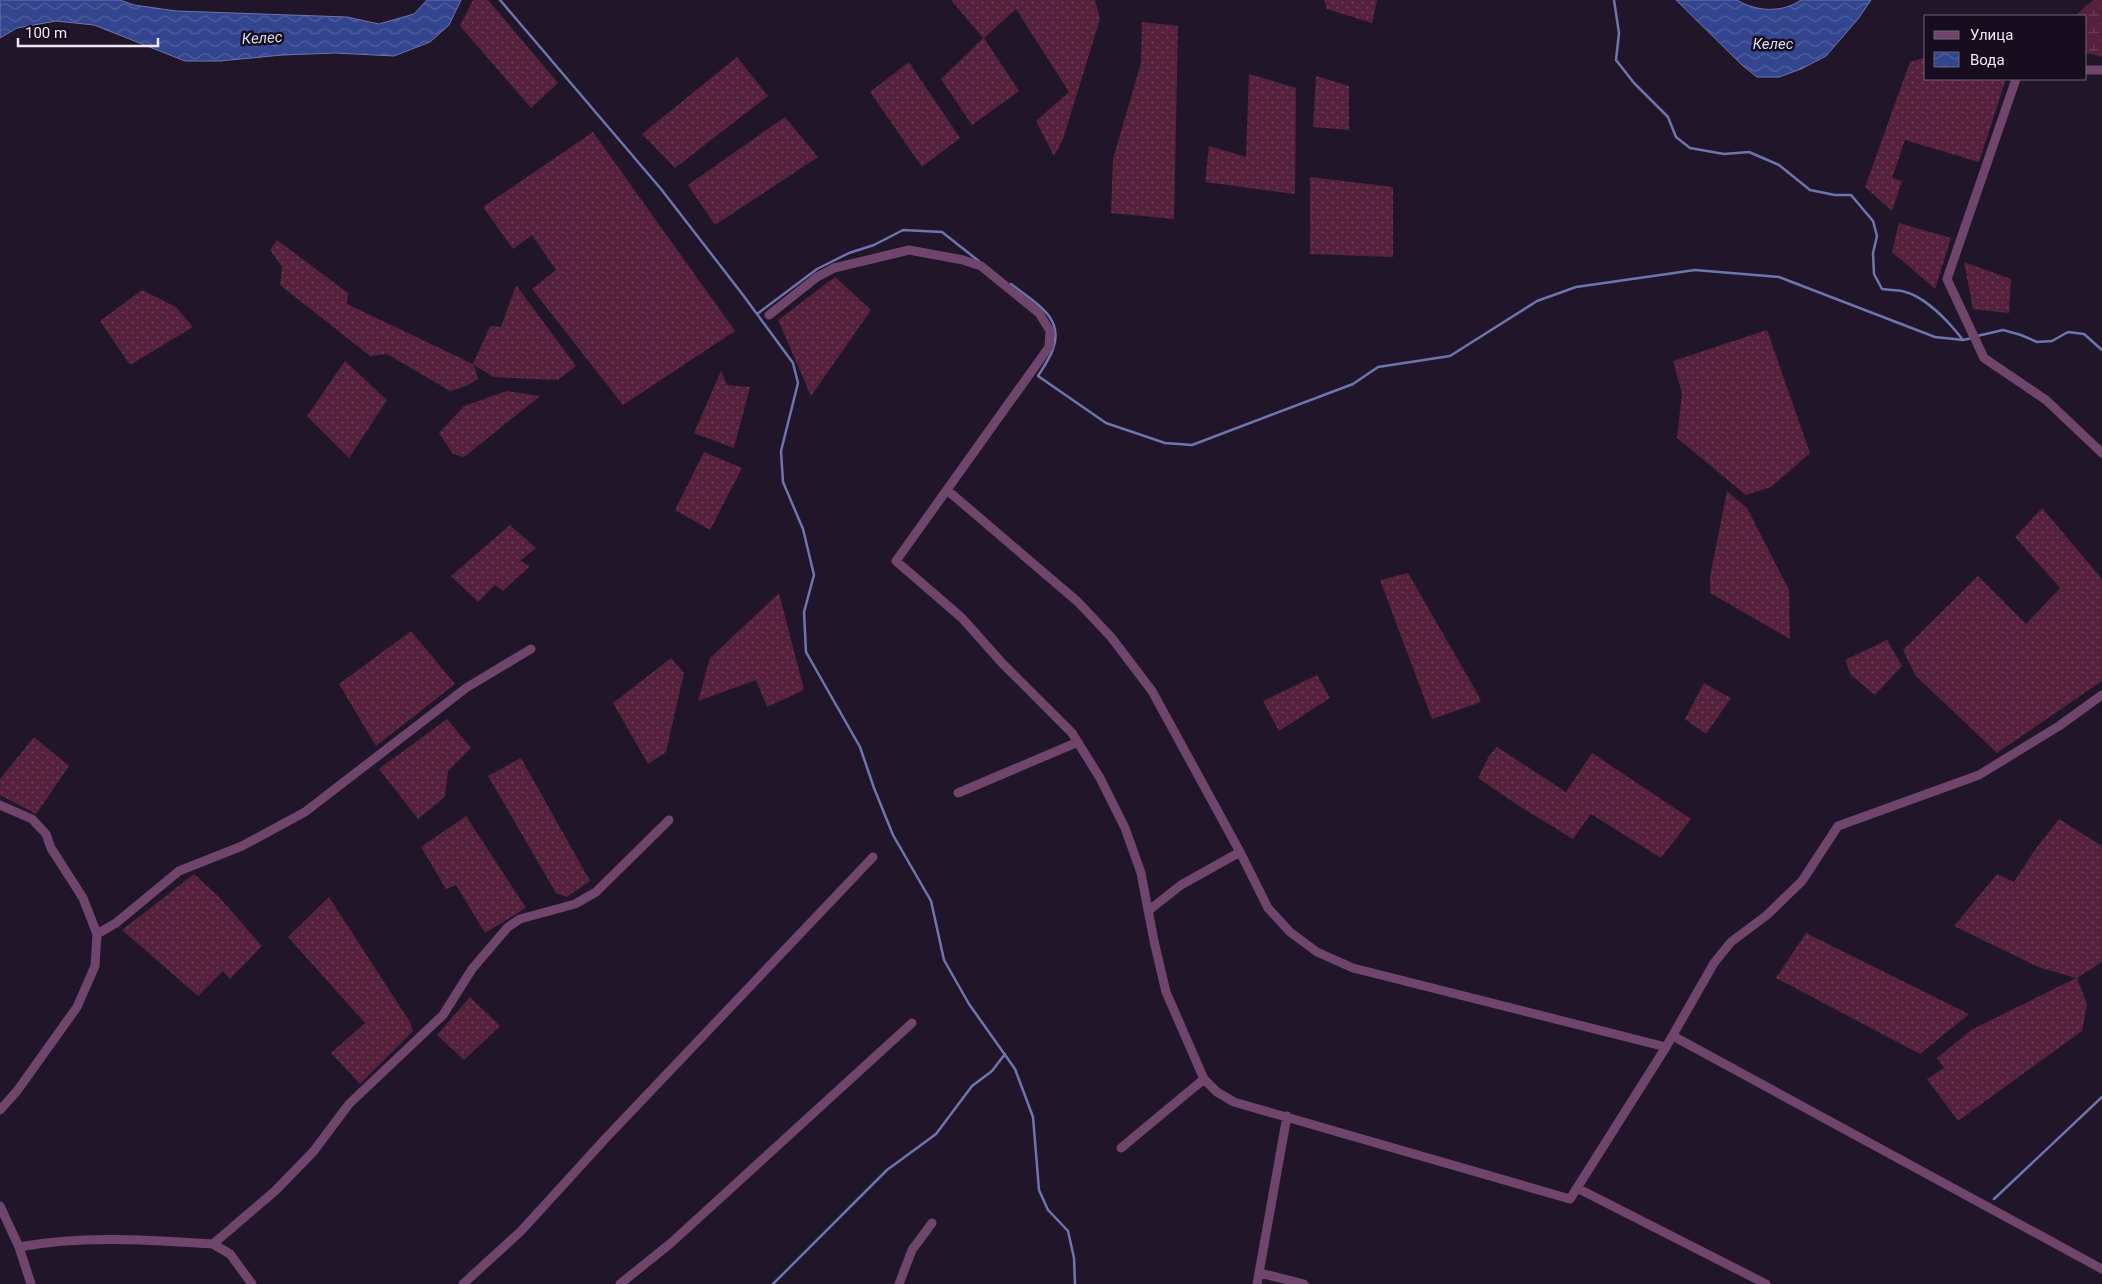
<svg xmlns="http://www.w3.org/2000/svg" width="2102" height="1284" font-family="Roboto,sans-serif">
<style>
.wetland{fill:url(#wetland-marsh)}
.garden{fill:url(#garden-dots)}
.water{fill:url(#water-waves);stroke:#6c76ad}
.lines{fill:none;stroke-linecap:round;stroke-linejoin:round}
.stream{stroke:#6c76ad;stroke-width:2.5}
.street{stroke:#70456c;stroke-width:9}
.labels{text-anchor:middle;stroke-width:5;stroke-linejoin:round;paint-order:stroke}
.water-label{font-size:15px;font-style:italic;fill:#d7dff4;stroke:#170d1f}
</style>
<defs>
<pattern id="wetland-marsh" width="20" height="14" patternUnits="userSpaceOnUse" patternTransform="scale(1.25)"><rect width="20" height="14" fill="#55213c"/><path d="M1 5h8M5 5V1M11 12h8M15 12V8" fill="none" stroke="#6e4159"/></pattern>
<pattern id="garden-dots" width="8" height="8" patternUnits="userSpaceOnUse" patternTransform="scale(1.25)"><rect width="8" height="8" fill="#55213c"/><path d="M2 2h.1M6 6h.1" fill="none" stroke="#6e4159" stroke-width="1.8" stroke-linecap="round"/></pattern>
<pattern id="water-waves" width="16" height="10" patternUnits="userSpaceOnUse" patternTransform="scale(1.25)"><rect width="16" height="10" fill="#33458e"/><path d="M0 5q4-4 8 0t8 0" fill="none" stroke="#51609e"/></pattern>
</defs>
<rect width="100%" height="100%" fill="#211629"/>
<path class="wetland" d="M 2093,0 L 2102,0 L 2102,57 L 2086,53 L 2086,16 L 2075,16 Z"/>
<path class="garden" d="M 473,0 L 488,0 L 558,83 L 531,108 L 460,26 Z
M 951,0 L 1095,0 L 1100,19 L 1063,139 L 1054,156 L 1036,121 L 1069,92 L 1016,9 L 984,38 L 1019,91 L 972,125 L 941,79 L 983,38 Z
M 1324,0 L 1377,0 L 1372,23 L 1327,9 Z
M 1142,22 L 1178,26 L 1174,219 L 1111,213 L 1113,159 L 1141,63 Z
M 737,57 L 768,96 L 675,168 L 642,134 Z
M 1926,57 L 1926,79 L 2006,79 L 1979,162 L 1905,140 L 1892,178 L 1902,181 L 1892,211 L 1865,187 L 1910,62 Z
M 909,62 L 960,138 L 922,167 L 870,92 Z
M 1249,74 L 1296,88 L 1295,194 L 1205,182 L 1209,146 L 1246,157 Z
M 1316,76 L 1349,86 L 1349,130 L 1313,127 Z
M 785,117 L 818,157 L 715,225 L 688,185 Z
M 593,132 L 735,331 L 623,405 L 532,289 L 556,270 L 532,235 L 513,249 L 483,207 Z
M 1310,177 L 1393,187 L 1393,257 L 1310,254 Z
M 1899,223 L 1951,238 L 1935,289 L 1892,252 Z
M 277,240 L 348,293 L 347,304 L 473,364 L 490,326 L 501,327 L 516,285 L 576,366 L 558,380 L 494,377 L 474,365 L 478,379 L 466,386 L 450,391 L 387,354 L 370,356 L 280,285 L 282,267 L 270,250 Z
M 1964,262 L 2011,279 L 2009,313 L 1973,309 Z
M 835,277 L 871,310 L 811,396 L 778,320 Z
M 142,290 L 176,307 L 193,327 L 130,365 L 100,321 Z
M 1767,330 L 1810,453 L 1771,487 L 1746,495 L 1677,438 L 1682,393 L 1673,361 Z
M 345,361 L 387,400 L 349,458 L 307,416 Z
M 721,371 L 727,385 L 750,387 L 734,448 L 694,433 Z
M 507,391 L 540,396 L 464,457 L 453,454 L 439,433 L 464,406 Z
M 704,452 L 742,468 L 710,530 L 675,510 Z
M 1727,491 L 1747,508 L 1789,590 L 1790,639 L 1710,593 L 1710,577 Z
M 2042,508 L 2102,579 L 2102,681 L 1997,753 L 1915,675 L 1903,650 L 1978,576 L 2026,624 L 2060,588 L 2015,537 Z
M 510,525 L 536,548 L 520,561 L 530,566 L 503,591 L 495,585 L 478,602 L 451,576 Z
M 1408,573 L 1476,691 L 1481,702 L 1432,719 L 1380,580 Z
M 779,593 L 804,690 L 767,707 L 756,680 L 698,701 L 710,658 Z
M 411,631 L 455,684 L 376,746 L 339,684 Z
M 1887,640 L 1902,666 L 1875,695 L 1851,675 L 1845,660 Z
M 671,658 L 684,673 L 666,752 L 648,764 L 613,703 Z
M 1317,675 L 1330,698 L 1279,731 L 1263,701 Z
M 1704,683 L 1731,698 L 1706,734 L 1685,719 Z
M 447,719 L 471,748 L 448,771 L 445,797 L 418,819 L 379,769 Z
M 34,737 L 69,766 L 36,814 L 0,795 L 0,779 Z
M 1497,747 L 1566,792 L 1592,753 L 1691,819 L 1661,858 L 1591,814 L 1573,839 L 1519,806 L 1478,778 L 1489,756 Z
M 521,758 L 590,881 L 567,897 L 556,893 L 488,776 Z
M 466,816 L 526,908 L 485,933 L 456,885 L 446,889 L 421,847 Z
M 2059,819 L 2102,846 L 2102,962 L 2077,978 L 2087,1004 L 2082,1031 L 1958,1121 L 1927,1079 L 1944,1068 L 1937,1058 L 1971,1030 L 2076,978 L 2038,967 L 1954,926 L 1997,874 L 2014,882 L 2034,851 Z
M 194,874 L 219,897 L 262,946 L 230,979 L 223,971 L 198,996 L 122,930 Z
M 329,897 L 410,1022 L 413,1031 L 360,1084 L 331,1053 L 365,1023 L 288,937 Z
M 1806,933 L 1969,1014 L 1920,1054 L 1776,978 Z
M 470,997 L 500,1026 L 464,1060 L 437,1035 Z"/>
<path class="water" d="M 0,0 L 120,0 L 134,5 L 176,11 L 347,17 L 379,24 L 414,14 L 427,0 L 461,0 L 449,25 L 430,42 L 394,56 L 335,53 L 282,55 L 220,61 L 185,61 L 94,25 L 56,21 L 17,28 L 0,38 Z
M 1676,0 L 1737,0 C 1757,12 1782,13 1801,0 L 1871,0 L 1858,19 L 1826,56 L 1801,69 L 1779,77 L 1757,77 L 1742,65 Z"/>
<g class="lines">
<path class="stream" d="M 500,0 L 661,189 L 743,295 L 793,363 L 798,383 L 781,451 L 783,482 L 803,529 L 814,575 L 804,612 L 806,652 L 860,747 L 874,788 L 893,835 L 931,901 L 944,960 L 969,1004 L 1015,1069 L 1033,1117 L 1039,1190 L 1048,1210 L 1068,1231 L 1074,1258 L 1075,1284
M 1614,0 L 1619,33 L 1616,60 L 1634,83 L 1668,117 L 1676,137 L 1690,148 L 1724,154 L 1749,152 L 1779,165 L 1810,190 L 1835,195 L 1851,195 L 1873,221 L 1877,236 L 1873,253 L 1874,274 L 1882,289 C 1889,290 1896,290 1902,291 C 1925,296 1949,322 1963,340
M 1011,284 C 1033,302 1065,316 1053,349 C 1050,358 1043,368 1038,376 L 1106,423 L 1165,443 L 1192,445 L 1353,384 L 1378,367 L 1450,356 L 1537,301 L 1576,287 L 1695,270 L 1779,277 L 1935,337 L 1963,340 L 1972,338
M 757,314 L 817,269 L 849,253 L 874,245 L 903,230 L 942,232 L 980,262
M 1977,336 L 2003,330 L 2021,335 L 2037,342 L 2052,341 L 2068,332 L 2084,334 L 2102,350
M 1994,1199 L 2102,1097
M 773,1284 L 887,1170 L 936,1134 L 972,1086 L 992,1071 L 1005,1054"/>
<path class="street" d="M 2086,70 L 2102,70
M 2016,79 L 1947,279 L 1984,358 L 2046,400 L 2102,453
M 769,315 L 817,277 L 834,268 L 909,250 L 963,260 L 981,266 L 1039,313 L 1050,331 L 1049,347 L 896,561 L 962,618 L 1002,663 L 1072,733 L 1100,778 L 1125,828 L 1141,873 L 1154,941 L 1166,992 L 1204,1079 L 1217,1092 L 1234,1102 L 1570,1199 L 1666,1047 L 1714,963 L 1731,942 L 1767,915 L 1802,881 L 1838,826 L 1979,775 L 2059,726 L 2102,695
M 947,490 L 1078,602 L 1111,637 L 1152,691 L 1240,852 L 1268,908 L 1290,932 L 1317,952 L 1353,968 L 1666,1047
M 958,793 L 1078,742
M 0,805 L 32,819 L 46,834 L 51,848 L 83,898 L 97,934 L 95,966 L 77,1007 L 17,1091 L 0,1110
M 1148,911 L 1181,885 L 1240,852
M 97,934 L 116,923 L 179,871 L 242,846 L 305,812 L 466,688 L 531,649
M 1673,1036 L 2102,1269
M 1121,1148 L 1204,1079
M 1577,1188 L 1766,1284
M 0,1206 L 19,1247 L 31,1284
M 213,1244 L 230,1254 L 252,1284
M 19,1247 C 82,1235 149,1240 213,1244 L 275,1191 L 313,1152 L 349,1104 L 443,1015 L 472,969 L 508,927 L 520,919 L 575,904 L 596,892 L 669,820
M 1260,1273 L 1304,1284
M 463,1284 L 521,1231 L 605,1139 L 873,857
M 620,1284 L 671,1243 L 912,1023
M 899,1284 L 912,1250 L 932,1223
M 1257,1284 L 1287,1116"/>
</g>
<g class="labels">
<g class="water-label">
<text transform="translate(262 38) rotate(-3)" y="5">Келес</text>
<text x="1773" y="49">Келес</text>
</g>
</g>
<rect x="1924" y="15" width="162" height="65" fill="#170d1f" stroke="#6e6575"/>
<rect x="1934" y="31" width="25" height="8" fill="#70456c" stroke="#6e6575"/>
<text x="1970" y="40" font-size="15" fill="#f0e9f6">Улица</text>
<rect x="1934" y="52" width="25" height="15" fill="url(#water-waves)" stroke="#6e6575"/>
<text x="1970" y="65" font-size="15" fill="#f0e9f6">Вода</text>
<path d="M18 38v8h140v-8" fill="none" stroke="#f0e9f6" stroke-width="2.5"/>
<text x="25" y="38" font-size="15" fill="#f0e9f6" stroke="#170d1f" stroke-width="4" paint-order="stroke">100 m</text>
</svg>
